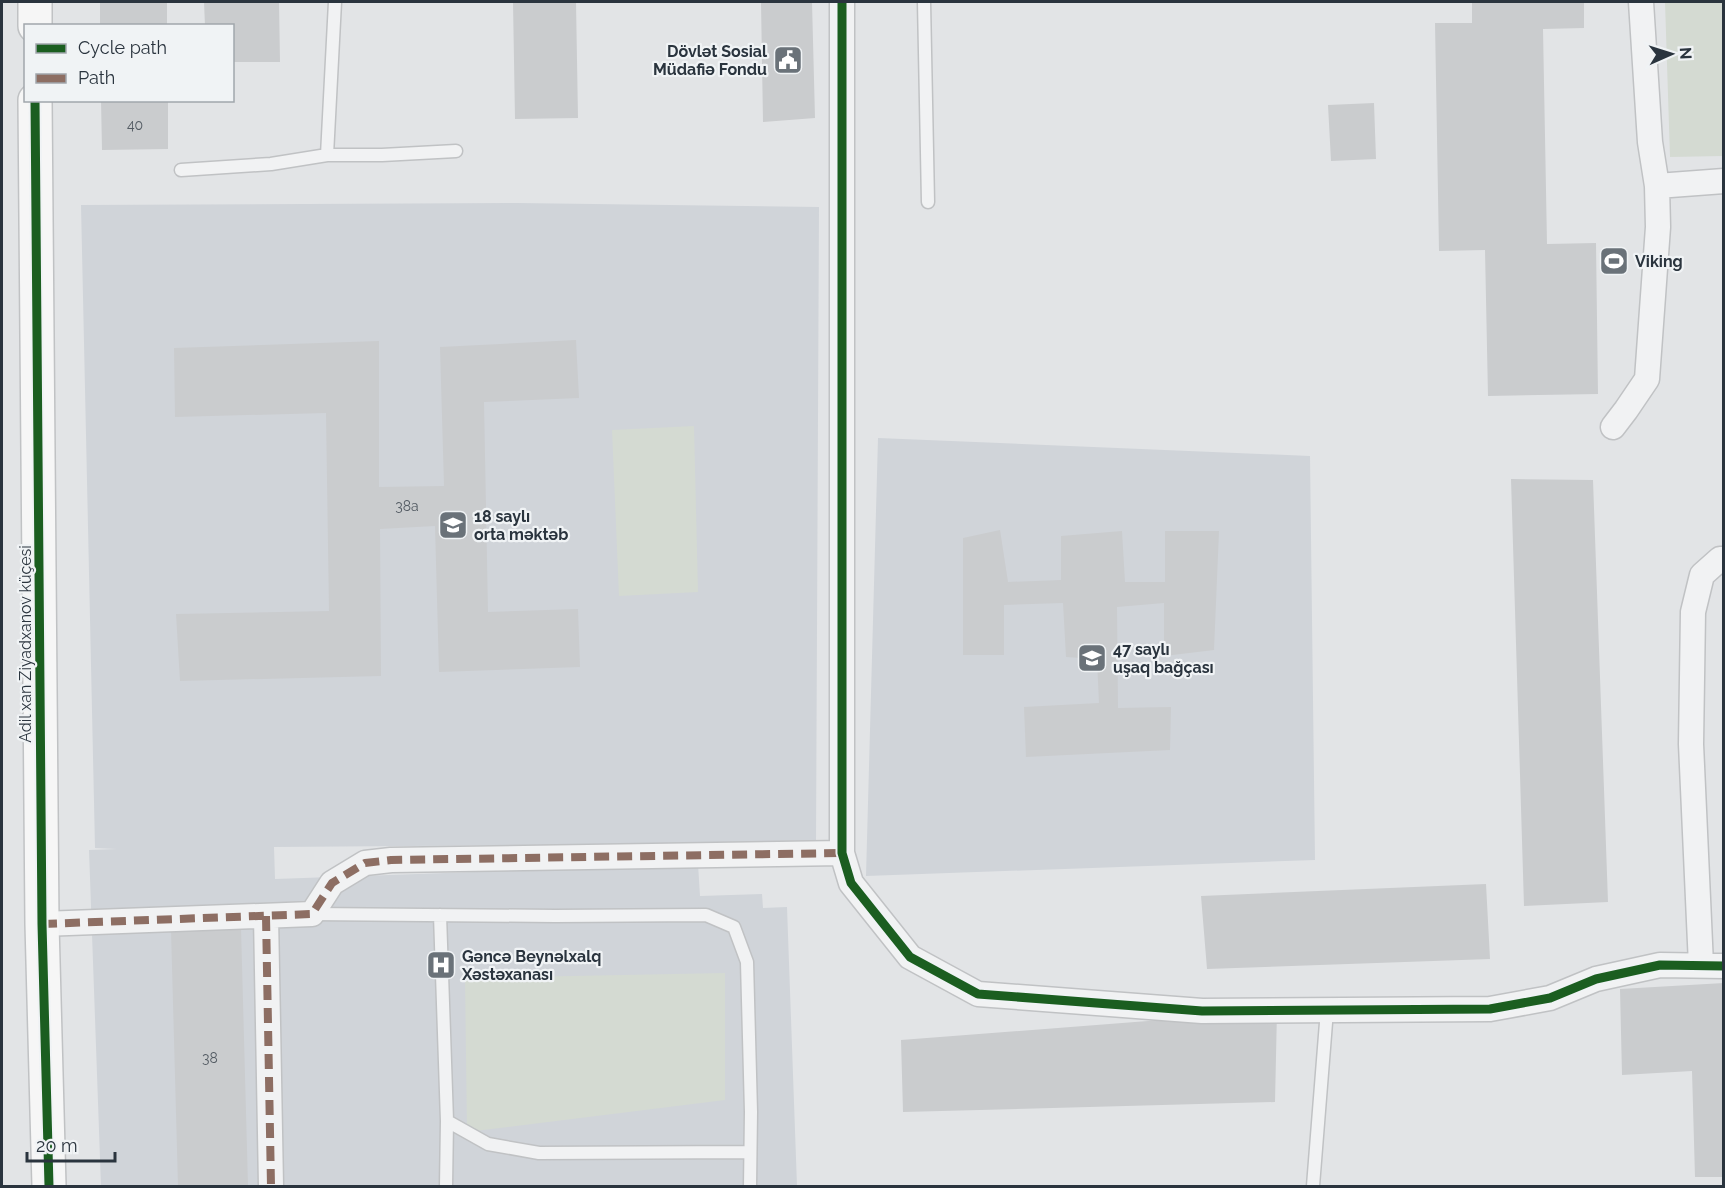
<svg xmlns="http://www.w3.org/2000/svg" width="1725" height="1188" font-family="Raleway,sans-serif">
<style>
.built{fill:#d0d4d9}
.green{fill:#d4dad2}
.building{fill:#caccce}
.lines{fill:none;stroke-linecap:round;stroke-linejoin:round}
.lane-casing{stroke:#c0c2c4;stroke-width:15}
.street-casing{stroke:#c0c2c4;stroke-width:27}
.secondary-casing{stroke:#c0c2c4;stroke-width:36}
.lane{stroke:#f1f2f3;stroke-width:12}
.street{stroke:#f1f2f3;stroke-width:24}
.secondary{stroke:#f6f6f6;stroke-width:33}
.quiet{stroke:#8d6e63;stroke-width:8;stroke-dasharray:15 8;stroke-linecap:butt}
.cycleway-casing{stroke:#f0f3f5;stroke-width:13}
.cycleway{stroke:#1b5e20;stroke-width:9}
.labels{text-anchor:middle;stroke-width:4.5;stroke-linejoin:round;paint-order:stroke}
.number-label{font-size:14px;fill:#535b63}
.poi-label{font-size:16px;font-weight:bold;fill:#2a343e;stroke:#f0f3f5;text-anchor:start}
.street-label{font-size:16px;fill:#2a343e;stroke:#f0f3f5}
</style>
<rect width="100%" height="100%" fill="#e2e4e6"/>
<path class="built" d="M 517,203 L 819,207 L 816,843 L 274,847 L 275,879 L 698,864 L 700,896 L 762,894 L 763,908 L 787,907 L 797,1186 L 101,1186 L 89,850 L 117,849 L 95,848 L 81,205 Z
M 878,438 L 1310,456 L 1315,860 L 866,876 Z"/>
<path class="green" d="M 1665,2 L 1723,2 L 1723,156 L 1670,157 Z
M 694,426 L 698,592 L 619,596 L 612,430 Z
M 725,973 L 725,1100 L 467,1132 L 465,978 Z"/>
<path class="building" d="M 100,2 L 167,2 L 167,26 L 100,26 Z
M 204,2 L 279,2 L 280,62 L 232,62 L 232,26 L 205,26 Z
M 513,2 L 576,2 L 578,118 L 515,119 Z
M 761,2 L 812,2 L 815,118 L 763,122 Z
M 1472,2 L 1584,2 L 1584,28 L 1543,29 L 1547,244 L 1596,243 L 1598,394 L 1488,396 L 1485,250 L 1439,251 L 1435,23 L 1472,23 Z
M 101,100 L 168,100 L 168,149 L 102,150 Z
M 1374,103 L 1376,159 L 1331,161 L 1328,105 Z
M 576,340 L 579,398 L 484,402 L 488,612 L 578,609 L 580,667 L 439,672 L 435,526 L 380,529 L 381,676 L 180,681 L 176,614 L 329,611 L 326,413 L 175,417 L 174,348 L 379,341 L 379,487 L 444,486 L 440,347 Z
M 1511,479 L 1593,480 L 1608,902 L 1524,906 Z
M 1000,530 L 1008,582 L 1061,580 L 1061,536 L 1122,531 L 1125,582 L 1165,582 L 1165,531 L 1219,531 L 1214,650 L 1164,656 L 1164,603 L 1117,607 L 1118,708 L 1171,707 L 1170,750 L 1026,757 L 1024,707 L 1099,703 L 1097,659 L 1066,657 L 1063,603 L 1004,605 L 1004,655 L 963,655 L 963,538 Z
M 1486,884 L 1490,959 L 1207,969 L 1201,896 Z
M 241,928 L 248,1186 L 178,1186 L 171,930 Z
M 1724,983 L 1724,1177 L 1695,1177 L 1692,1071 L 1622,1075 L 1620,989 Z
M 1277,1011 L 1275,1102 L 903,1112 L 901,1040 Z"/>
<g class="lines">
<g class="lane-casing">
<path id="lane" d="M 924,2 L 928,202
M 327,155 L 335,2
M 181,170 L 271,164 L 327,155 L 382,155 L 456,151
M 312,914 L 555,916 L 706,915 L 734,927 L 747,962 L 751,1112 L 750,1186
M 440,915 L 447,1121 L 488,1144 L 539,1153 L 750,1152
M 446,1186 L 447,1121
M 1313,1186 L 1327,1010"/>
</g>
<g class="street-casing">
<path id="street" d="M 842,2 L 842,853 L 851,883 L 910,957 L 978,994 L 1202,1011 L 1490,1009 L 1550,998 L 1596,979 L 1660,965 L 1724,966
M 1657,186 L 1724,181
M 1613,427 L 1626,410 L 1647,379 L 1658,227 L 1657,186 L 1650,142 L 1641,2
M 266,916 L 271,1186
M 42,924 L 312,914 L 332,883 L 365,863 L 391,860 L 842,853
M 1701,965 L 1691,744 L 1693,612 L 1702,575 L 1720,559 L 1724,559"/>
</g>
<g class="secondary-casing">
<path id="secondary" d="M 35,2 L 35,26
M 35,100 L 42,924 L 49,1186"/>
</g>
<use href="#lane" class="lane"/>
<use href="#street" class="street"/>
<use href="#secondary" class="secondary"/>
<path class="quiet" d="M 266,916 L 271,1186
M 42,924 L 312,914 L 332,883 L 365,863 L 391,860 L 842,853 L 843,857"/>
<g class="cycleway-casing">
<path id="cycleway" d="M 842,2 L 842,853 L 851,883 L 910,957 L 978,994 L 1202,1011 L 1490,1009 L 1550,998 L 1596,979 L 1660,965 L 1724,966
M 35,100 L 42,924 L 49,1186"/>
</g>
<use href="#cycleway" class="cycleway"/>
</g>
<defs>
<g id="civic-square" transform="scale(1.5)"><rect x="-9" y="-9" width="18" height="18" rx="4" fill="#6a7279" stroke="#f0f3f5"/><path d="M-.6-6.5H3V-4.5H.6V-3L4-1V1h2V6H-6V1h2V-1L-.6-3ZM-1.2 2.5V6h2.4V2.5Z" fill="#fff"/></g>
<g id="stadium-square" transform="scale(1.5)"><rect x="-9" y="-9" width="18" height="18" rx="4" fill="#6a7279" stroke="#f0f3f5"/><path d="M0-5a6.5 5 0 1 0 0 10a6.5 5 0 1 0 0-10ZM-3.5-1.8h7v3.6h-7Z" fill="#fff"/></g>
<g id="school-square" transform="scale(1.5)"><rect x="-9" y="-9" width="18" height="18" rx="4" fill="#6a7279" stroke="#f0f3f5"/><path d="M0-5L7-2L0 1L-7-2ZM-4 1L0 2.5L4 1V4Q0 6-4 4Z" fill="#fff"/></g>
<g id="hospital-square" transform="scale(1.5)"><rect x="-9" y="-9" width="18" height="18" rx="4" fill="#6a7279" stroke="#f0f3f5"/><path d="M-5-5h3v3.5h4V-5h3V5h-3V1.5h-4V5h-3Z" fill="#fff"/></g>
</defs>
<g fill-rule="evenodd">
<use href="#civic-square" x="788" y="60"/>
<use href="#stadium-square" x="1614" y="261"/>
<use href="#school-square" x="453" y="525"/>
<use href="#school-square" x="1092" y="658"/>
<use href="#hospital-square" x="441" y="965"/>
</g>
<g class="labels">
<g class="number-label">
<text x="135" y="130">40</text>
<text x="407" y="511">38a</text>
<text x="210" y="1063">38</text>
</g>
<g class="poi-label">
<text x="767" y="57" text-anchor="end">Dövlət Sosial<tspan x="767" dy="18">Müdafiə Fondu</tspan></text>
<text x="1635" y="267">Viking</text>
<text x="474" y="522">18 saylı<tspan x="474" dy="18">orta məktəb</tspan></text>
<text x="1113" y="655">47 saylı<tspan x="1113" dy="18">uşaq bağçası</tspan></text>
<text x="462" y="962">Gəncə Beynəlxalq<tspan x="462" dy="18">Xəstəxanası</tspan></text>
</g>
<g class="street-label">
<text transform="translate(25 644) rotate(-90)" y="6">Adil xan Ziyadxanov küçesi</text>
</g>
</g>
<rect width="1725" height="1188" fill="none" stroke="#2a343e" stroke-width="6"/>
<rect x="24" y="24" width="210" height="78" fill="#f0f3f5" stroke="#a1a7ac" stroke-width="1.5"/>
<rect x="36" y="44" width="30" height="9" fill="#1b5e20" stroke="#a1a7ac" stroke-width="1.5"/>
<text x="78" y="54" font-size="18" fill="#2a343e">Cycle path</text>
<rect x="36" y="74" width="30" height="9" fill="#8d6e63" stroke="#a1a7ac" stroke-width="1.5"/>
<text x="78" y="84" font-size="18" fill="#2a343e">Path</text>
<g transform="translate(1671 54) rotate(87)" stroke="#f0f3f5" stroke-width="4.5" paint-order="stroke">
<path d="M0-4.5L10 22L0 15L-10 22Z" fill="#2a343e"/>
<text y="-9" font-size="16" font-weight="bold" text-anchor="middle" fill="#2a343e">N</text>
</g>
<path d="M27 1152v9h88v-9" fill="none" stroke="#2a343e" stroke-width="3"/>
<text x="36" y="1152" font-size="18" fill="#2a343e" stroke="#f0f3f5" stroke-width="4.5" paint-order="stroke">20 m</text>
</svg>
